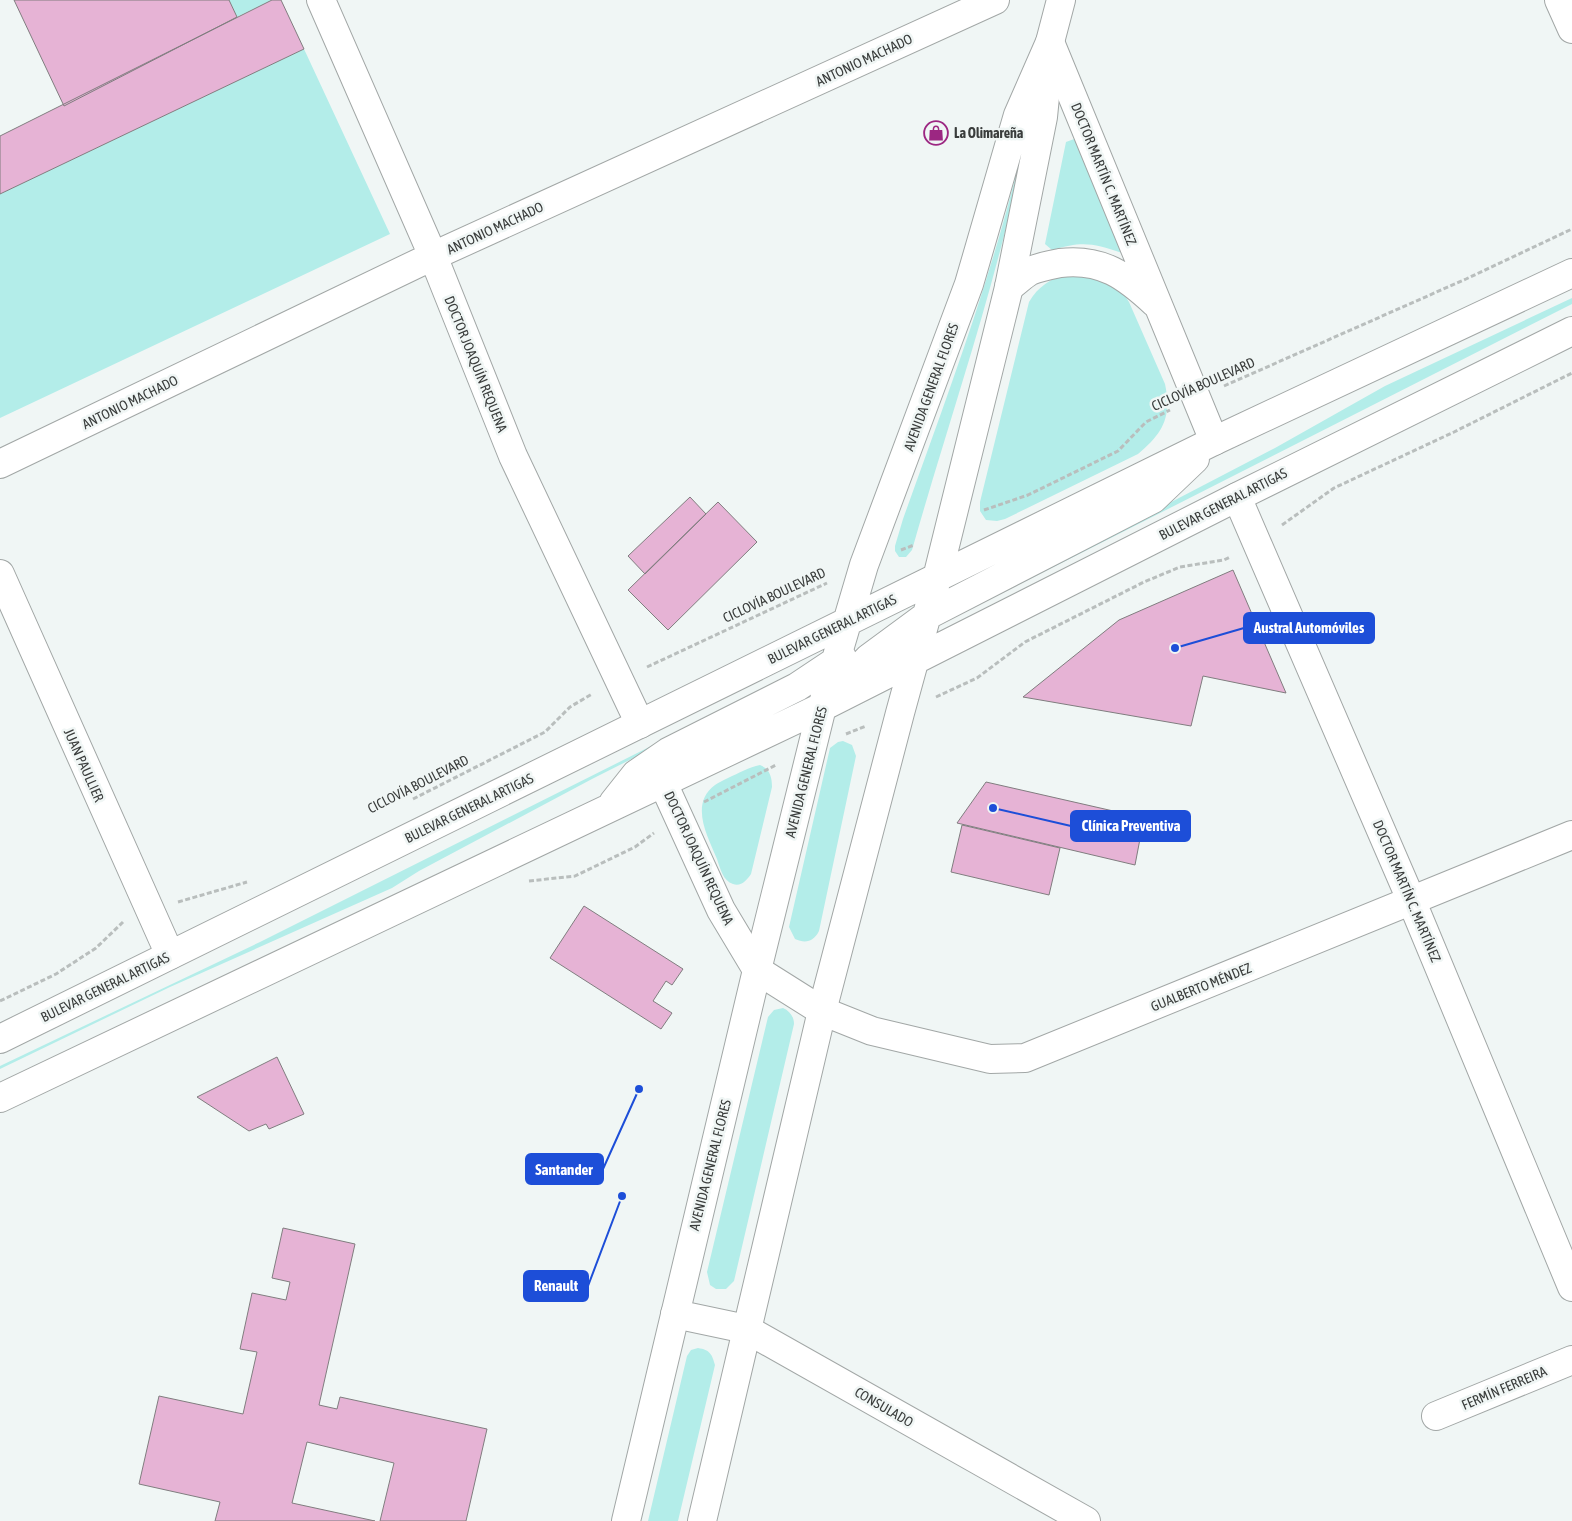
<svg xmlns="http://www.w3.org/2000/svg" width="1572" height="1521" font-family="'Asap Condensed',sans-serif">
<style>
.green{fill:#b3ede9}
.building{fill:#e6b3d5;stroke:#807d7f}
.lines{fill:none;stroke-linecap:round;stroke-linejoin:round}
.minor-casing{stroke:#a2a7a6;stroke-width:30}
.major-casing{stroke:#a2a7a6;stroke-width:30}
.path{stroke:#b9bebd;stroke-width:3;stroke-dasharray:5 2.5;stroke-linecap:butt}
.minor{stroke:#fff;stroke-width:28}
.major{stroke:#fff;stroke-width:28}
.labels{text-anchor:middle;stroke-width:5;stroke-linejoin:round;paint-order:stroke}
.street-label{font-size:14px;fill:#3a3d3c;stroke:#f0f6f5}
.poi-label{font-size:14px;font-weight:bold;fill:#3a3d3c;stroke:#f0f6f5;text-anchor:start}
.leader{fill:none;stroke:#1d4ed8;stroke-width:2}
.callout-dot{fill:#1d4ed8;stroke:#f0f6f5;stroke-width:2}
.callout{fill:#1d4ed8;stroke:#1d4ed8;stroke-width:2}
.callout-label{font-size:15px;text-anchor:middle;font-weight:bold;fill:#fff}
</style>
<rect width="100%" height="100%" fill="#f0f6f5"/>
<path class="green" d="M 229,0 L 272,0 L 237,17 Z
M 304,49 L 390,234 L 0,418 L 0,194 Z
M 1077,138 L 1122,253 C 1093,243 1082,241 1052,250 L 1045,244 L 1066,142 Z
M 1018,167 L 1020,168 C 992,298 948,423 912,550 L 906,557 L 899,557 L 895,551 L 895,546 L 903,519 C 945,402 988,288 1018,167 Z
M 1068,273 L 1095,274 L 1123,293 L 1129,302 L 1165,384 C 1172,417 1163,433 1138,454 L 1005,519 L 997,521 L 986,520 L 980,511 L 980,502 L 1029,302 C 1038,286 1051,279 1068,273 Z
M 1572,298 L 1572,304 L 963,613 L 962,611 L 1275,448 L 1385,386 Z
M 779,682 L 780,684 L 592,779 L 419,871 L 392,888 L 170,987 L 0,1069 L 0,1066 L 260,942 Z
M 843,741 L 852,745 L 856,756 L 819,931 C 814,941 806,944 795,939 L 789,927 L 830,748 L 838,742 Z
M 760,765 C 770,769 772,777 772,787 L 751,874 C 747,880 741,887 733,884 C 723,881 720,868 717,859 C 708,837 689,804 715,785 C 719,782 724,780 728,778 C 739,773 749,767 760,765 Z
M 783,1008 C 790,1011 794,1017 794,1024 L 734,1281 L 726,1289 L 716,1289 L 710,1285 L 707,1272 L 768,1017 L 774,1010 Z
M 698,1348 C 710,1350 712,1354 715,1365 L 678,1521 L 648,1521 L 687,1356 L 691,1350 Z"/>
<path class="building" d="M 14,0 L 229,0 L 237,17 L 64,106 Z
M 272,0 L 281,0 L 304,49 L 0,194 L 0,136 Z
M 690,497 L 706,514 L 645,574 L 628,556 Z
M 718,502 L 757,542 L 668,630 L 628,590 Z
M 1233,570 L 1286,693 L 1203,676 L 1191,726 L 1023,697 L 1119,620 Z
M 986,782 L 1144,818 L 1135,865 L 957,823 Z
M 962,825 L 1060,848 L 1049,895 L 951,872 Z
M 584,906 L 683,969 L 672,985 L 666,981 L 653,1001 L 672,1013 L 661,1029 L 550,958 Z
M 277,1057 L 304,1114 L 269,1129 L 266,1124 L 249,1131 L 197,1097 Z
M 283,1228 L 355,1244 L 319,1405 L 337,1409 L 340,1397 L 487,1429 L 466,1521 L 380,1521 L 394,1463 L 307,1442 L 292,1503 L 375,1521 L 215,1521 L 220,1502 L 139,1484 L 159,1396 L 243,1414 L 257,1352 L 240,1349 L 252,1293 L 286,1300 L 290,1282 L 272,1278 Z"/>
<g class="lines">
<g class="minor-casing">
<path id="minor" d="M 321,0 L 433,256 L 513,456 L 640,724
M 1559,0 L 1572,29
M 1050,42 L 1214,441
M 1009,287 C 1016,282 1023,275 1030,271 C 1039,267 1050,265 1060,263 C 1102,258 1126,276 1155,303
M 0,464 L 433,256 L 995,0
M 1237,497 L 1412,902 L 1572,1287
M 0,574 L 170,955
M 663,783 L 721,910 L 757,970 L 822,1011 L 872,1031 L 990,1059 L 1025,1058 L 1572,835
M 675,1314 L 746,1329 L 1086,1521
M 1436,1416 L 1572,1360"/>
</g>
<g class="major-casing">
<path id="major" d="M 836,692 L 869,658 L 926,616 L 1153,499 L 1195,459
M 613,803 L 636,774 L 668,752 L 797,687 L 842,657
M 0,1039 L 1214,441 L 1572,273
M 0,1098 L 822,707 L 1237,497 L 1572,331
M 626,1521 L 757,970 L 822,707 L 864,565 L 969,284 L 1018,115 L 1050,42 L 1061,0
M 702,1521 L 822,1011 L 900,713 L 937,578 L 1009,287 L 1043,117 L 1048,66"/>
</g>
<path class="path" d="M 1224,386 L 1466,279 L 1572,229
M 984,510 L 1028,495 L 1118,451 L 1146,422 L 1170,410
M 1282,525 L 1334,488 L 1454,432 L 1572,373
M 901,550 L 914,545
M 647,667 L 827,583
M 936,697 L 977,678 L 1025,642 L 1144,582 L 1180,567 L 1224,560 L 1230,557
M 846,734 L 866,726
M 413,799 L 545,732 L 570,707 L 592,694
M 704,802 L 776,765
M 529,881 L 575,876 L 635,847 L 654,833
M 178,902 L 247,882
M 0,1001 L 56,974 L 96,948 L 123,922"/>
<use href="#minor" class="minor"/>
<use href="#major" class="major"/>
</g>
<defs>
<g id="shop-ring" transform="scale(1.25)"><circle r="9.5" fill="#f0f6f5" stroke="#9c2782" stroke-width="1.5"/><path d="M-5-2.5h2.3a2.7 3.5 0 0 1 5.4 0H5L5.5 6h-11ZM-1.5-2.5h3a1.5 2.3 0 0 0-3 0Z" fill="#9c2782"/></g>
</defs>
<g fill-rule="evenodd">
<use href="#shop-ring" x="936" y="133"/>
</g>
<g class="labels">
<g class="street-label">
<text transform="translate(864 60) rotate(-25)" y="5">ANTONIO MACHADO</text>
<text transform="translate(1104 174) rotate(68)" y="5">DOCTOR MARTÍN C. MARTÍNEZ</text>
<text transform="translate(495 228) rotate(-25)" y="5">ANTONIO MACHADO</text>
<text transform="translate(476 364) rotate(68)" y="5">DOCTOR JOAQUÍN REQUENA</text>
<text transform="translate(1203 384) rotate(-24)" y="5">CICLOVÍA BOULEVARD</text>
<text transform="translate(931 387) rotate(-70)" y="5">AVENIDA GENERAL FLORES</text>
<text transform="translate(130 402) rotate(-26)" y="5">ANTONIO MACHADO</text>
<text transform="translate(1223 504) rotate(-27)" y="5">BULEVAR GENERAL ARTIGAS</text>
<text transform="translate(774 595) rotate(-25)" y="5">CICLOVÍA BOULEVARD</text>
<text transform="translate(832 629) rotate(-26)" y="5">BULEVAR GENERAL ARTIGAS</text>
<text transform="translate(84 765) rotate(66)" y="5">JUAN PAULLIER</text>
<text transform="translate(806 772) rotate(-76)" y="5">AVENIDA GENERAL FLORES</text>
<text transform="translate(418 784) rotate(-27)" y="5">CICLOVÍA BOULEVARD</text>
<text transform="translate(469 808) rotate(-26)" y="5">BULEVAR GENERAL ARTIGAS</text>
<text transform="translate(699 858) rotate(65)" y="5">DOCTOR JOAQUÍN REQUENA</text>
<text transform="translate(1407 891) rotate(67)" y="5">DOCTOR MARTÍN C. MARTÍNEZ</text>
<text transform="translate(105 987) rotate(-26)" y="5">BULEVAR GENERAL ARTIGAS</text>
<text transform="translate(1201 987) rotate(-22)" y="5">GUALBERTO MÉNDEZ</text>
<text transform="translate(710 1165) rotate(-76)" y="5">AVENIDA GENERAL FLORES</text>
<text transform="translate(1504 1388) rotate(-23)" y="5">FERMÍN FERREIRA</text>
<text transform="translate(884 1407) rotate(30)" y="5">CONSULADO</text>
</g>
<g class="poi-label">
<text x="954" y="138">La Olimareña</text>
</g>
</g>
<path class="leader" d="M1175 648L1244 628M993 808L1071 826M639 1089L603 1169M622 1196L588 1286"/>
<g class="callout-dot">
<circle cx="1175" cy="648" r="5"/>
<circle cx="993" cy="808" r="5"/>
<circle cx="639" cy="1089" r="5"/>
<circle cx="622" cy="1196" r="5"/>
</g>
<g class="callout">
<rect x="1244" y="613" width="130" height="30" rx="5"/>
<rect x="1071" y="811" width="119" height="30" rx="5"/>
<rect x="526" y="1154" width="77" height="30" rx="5"/>
<rect x="524" y="1271" width="64" height="30" rx="5"/>
</g>
<g class="callout-label">
<text x="1309" y="633">Austral Automóviles</text>
<text x="1131" y="831">Clínica Preventiva</text>
<text x="564" y="1175">Santander</text>
<text x="556" y="1291">Renault</text>
</g>
</svg>
